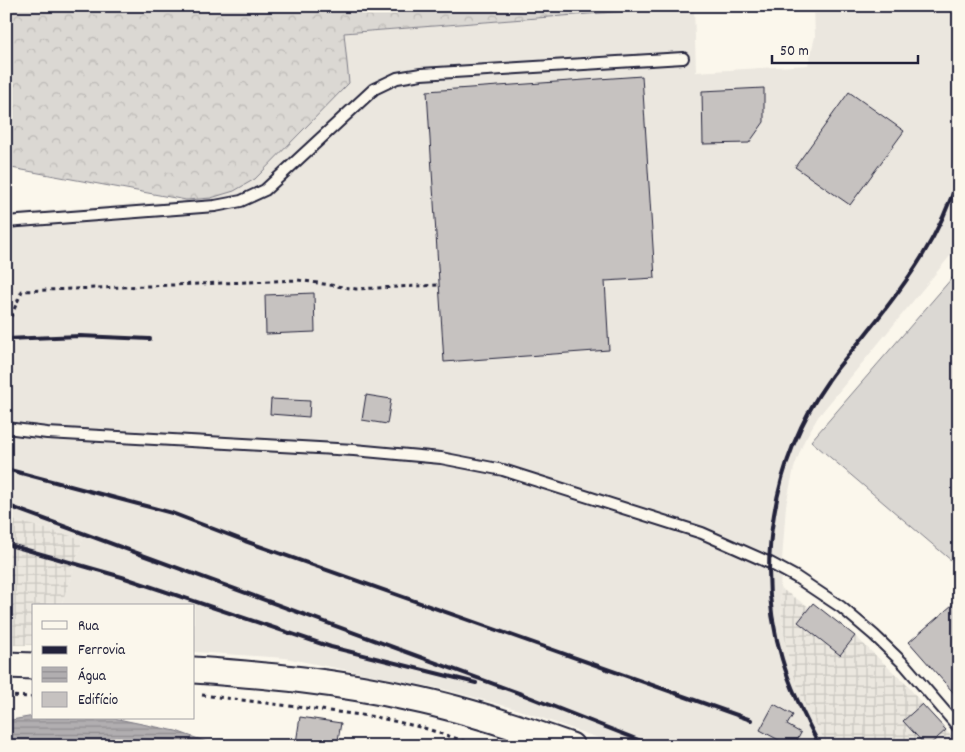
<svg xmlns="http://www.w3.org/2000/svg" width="965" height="752" font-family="Dekko,sans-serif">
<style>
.built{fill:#ebe7df}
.industrial{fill:url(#industrial-grid)}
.forest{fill:url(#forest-crowns);stroke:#7e7d87}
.pitch{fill:#dbd8d3;stroke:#7e7d87}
.water{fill:url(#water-rules);stroke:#787681}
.building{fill:#c6c2c0;stroke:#22223b}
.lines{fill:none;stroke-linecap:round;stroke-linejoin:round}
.service-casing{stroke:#22223b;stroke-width:14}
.tertiary-casing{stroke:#22223b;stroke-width:29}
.path{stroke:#22223b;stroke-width:3;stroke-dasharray:4 4;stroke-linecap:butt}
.service{stroke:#fbf7ec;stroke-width:10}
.tertiary{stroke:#fbf7ec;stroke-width:25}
.rail{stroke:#22223b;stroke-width:4}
</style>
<defs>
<pattern id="industrial-grid" width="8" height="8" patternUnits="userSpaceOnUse" patternTransform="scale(1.25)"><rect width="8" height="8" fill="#ebe7df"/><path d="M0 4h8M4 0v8" fill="none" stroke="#c9c6c0"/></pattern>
<pattern id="forest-crowns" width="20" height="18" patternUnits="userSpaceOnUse" patternTransform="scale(1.25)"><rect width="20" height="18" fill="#dbd8d3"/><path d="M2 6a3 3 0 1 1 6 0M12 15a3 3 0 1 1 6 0" fill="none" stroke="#bcb9b6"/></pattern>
<pattern id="water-rules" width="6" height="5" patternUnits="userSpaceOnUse" patternTransform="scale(1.25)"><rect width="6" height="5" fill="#b1aeb0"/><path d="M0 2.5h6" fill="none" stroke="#908d90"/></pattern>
</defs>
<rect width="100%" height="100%" fill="#fbf7ec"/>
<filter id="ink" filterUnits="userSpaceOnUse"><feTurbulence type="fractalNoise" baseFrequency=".02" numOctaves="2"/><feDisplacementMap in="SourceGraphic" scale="10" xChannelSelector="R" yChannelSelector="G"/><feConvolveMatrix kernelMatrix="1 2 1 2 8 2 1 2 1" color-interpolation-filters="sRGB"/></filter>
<g filter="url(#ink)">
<path class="built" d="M 694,6 L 696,72 L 808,65 L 815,37 L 814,6 L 959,6 L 959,245 L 818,417 L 804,441 L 794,468 L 786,505 L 780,588 L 782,620 L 787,652 L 796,682 L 808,712 L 828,746 L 621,746 L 516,709 L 443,689 L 285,658 L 194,652 L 194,606 L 61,606 L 83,539 L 6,518 L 6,214 L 211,198 L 234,191 L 344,33 Z"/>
<path class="industrial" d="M 6,518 L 83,539 L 61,606 L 34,606 L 34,645 L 6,645 Z
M 780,588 L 809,607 L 813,603 L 855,636 L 908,686 L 922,704 L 957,742 L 959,741 L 959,746 L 828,746 L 808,712 L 796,682 L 787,652 L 782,620 Z"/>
<path class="forest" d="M 6,6 L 691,6 L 344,33 L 349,83 L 255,179 L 234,191 L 211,198 L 186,200 L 6,167 Z"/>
<path class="pitch" d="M 959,270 L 959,567 L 811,441 Z"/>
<path class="water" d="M 34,716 L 34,718 L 113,718 L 176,731 L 218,746 L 6,746 L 6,721 Z"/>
<path class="building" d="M 642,76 L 655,278 L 605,281 L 609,350 L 444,362 L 427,91 Z
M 764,88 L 764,122 L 749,143 L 703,144 L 702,91 Z
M 849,92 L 904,131 L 850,205 L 795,167 Z
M 314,293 L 315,332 L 266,334 L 265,295 Z
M 366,395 L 391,399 L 387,424 L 362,420 Z
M 271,399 L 310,401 L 309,417 L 270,414 Z
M 959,599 L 959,699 L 909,642 Z
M 813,603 L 855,636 L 840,655 L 798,622 Z
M 774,704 L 793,715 L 787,725 L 801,733 L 794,746 L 790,746 L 760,730 Z
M 922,704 L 946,730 L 928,746 L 926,746 L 903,721 Z
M 300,717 L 341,723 L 337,746 L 309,746 L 296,743 Z"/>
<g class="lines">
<g class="service-casing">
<path id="service" d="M 6,222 L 215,206 L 241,201 L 265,190 L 374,89 L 397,78 L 421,74 L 683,58
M 6,428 L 47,433 L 354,450 L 441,458 L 503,470 L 702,533 L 770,563 L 796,577 L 841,607 L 874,635 L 905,665 L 959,728"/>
</g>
<g class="tertiary-casing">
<path id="tertiary" d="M 6,665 L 34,666
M 194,670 C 266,675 339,682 410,698 C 464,709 518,727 571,746"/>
</g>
<path class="path" d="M 6,321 L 9,321 L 22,291 L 298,280 L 356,289 L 439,285
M 202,695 L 376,717 L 424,728 L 479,746
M 6,696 L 34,697"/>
<use href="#service" class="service"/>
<use href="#tertiary" class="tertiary"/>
<path class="rail" d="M 958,6 L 959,11
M 6,339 L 80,336 L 150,339
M 6,469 L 172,513 L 245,541 L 751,720
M 6,505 L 524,695 L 654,746
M 6,544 L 122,577 L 331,647 L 476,683
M 820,746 C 805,718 791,690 782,659 C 754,568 773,459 828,381 C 840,363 855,348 868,331 C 908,281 940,237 959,175"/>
</g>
</g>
<rect width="965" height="752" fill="none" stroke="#fbf7ec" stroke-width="25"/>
<rect x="12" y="12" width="940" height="727" fill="none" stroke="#22223b" stroke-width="2" filter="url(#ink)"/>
<rect x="32" y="604" width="162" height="115" fill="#fbf7ec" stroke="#a4a2a5"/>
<rect x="42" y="621" width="25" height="8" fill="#fbf7ec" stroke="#a4a2a5"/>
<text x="78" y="630" font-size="15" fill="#22223b">Rua</text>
<rect x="42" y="646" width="25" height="8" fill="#22223b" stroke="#a4a2a5"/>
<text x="78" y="654" font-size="15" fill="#22223b">Ferrovia</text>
<rect x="42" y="667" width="25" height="15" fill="url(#water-rules)" stroke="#a4a2a5"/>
<text x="78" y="680" font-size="15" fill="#22223b">Água</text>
<rect x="42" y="692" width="25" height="15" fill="#c6c2c0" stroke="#a4a2a5"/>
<text x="78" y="704" font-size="15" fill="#22223b">Edifício</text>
<path d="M772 55v8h146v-8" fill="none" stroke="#22223b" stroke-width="2.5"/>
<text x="780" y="55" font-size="15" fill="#22223b" stroke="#fbf7ec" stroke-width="4" paint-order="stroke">50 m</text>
</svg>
